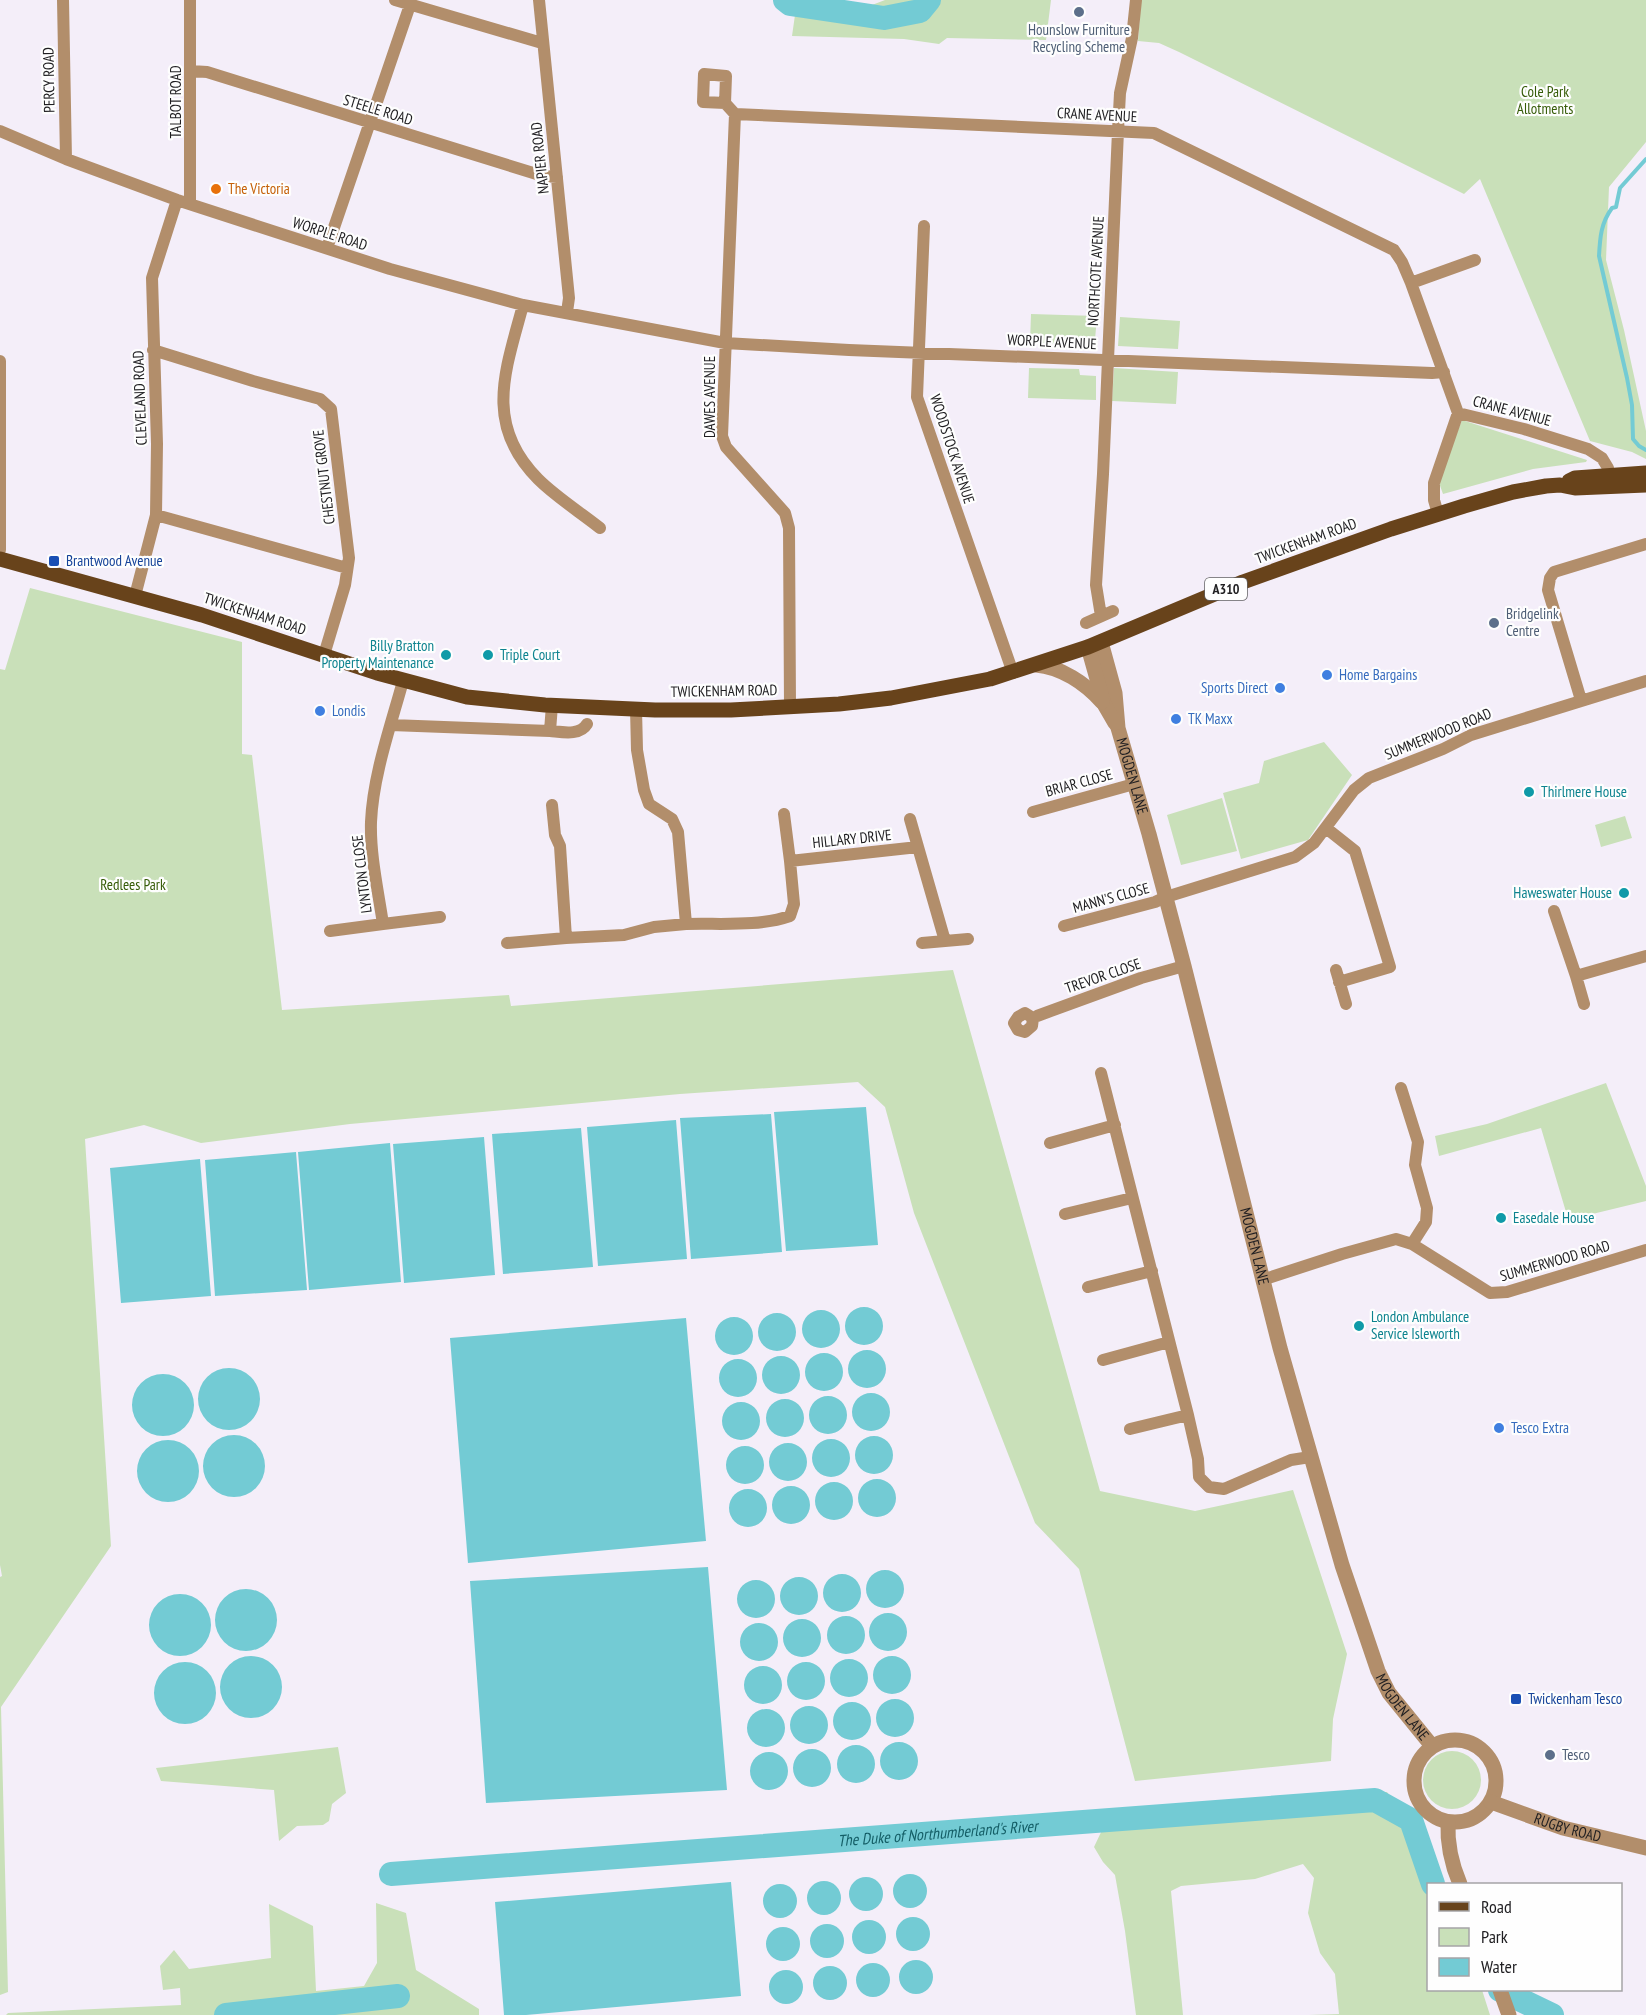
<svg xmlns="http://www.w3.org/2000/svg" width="1646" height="2015" font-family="'PT Sans Narrow',sans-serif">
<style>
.green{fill:#c9e0b9}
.water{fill:#73cbd4}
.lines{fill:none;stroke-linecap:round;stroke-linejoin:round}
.stream{stroke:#73cbd4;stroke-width:4}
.river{stroke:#73cbd4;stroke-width:24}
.minor{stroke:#b28e6b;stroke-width:12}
.tertiary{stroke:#b28e6b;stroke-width:15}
.primary{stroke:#68431b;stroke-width:15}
.service-dot{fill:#5c6f8a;stroke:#fefefe;stroke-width:2}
.food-dot{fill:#e8710a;stroke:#fefefe;stroke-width:2}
.transit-dot{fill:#1a4fb4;stroke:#fefefe;stroke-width:2}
.culture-dot{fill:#0f9aa8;stroke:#fefefe;stroke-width:2}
.shop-dot{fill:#3f7fe0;stroke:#fefefe;stroke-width:2}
.labels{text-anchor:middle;stroke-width:4.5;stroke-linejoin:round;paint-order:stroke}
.shield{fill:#fefefe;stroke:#626163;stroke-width:1.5}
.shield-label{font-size:14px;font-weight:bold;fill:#1f1e21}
.service-label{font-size:15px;fill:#4e5e75;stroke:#fefefe;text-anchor:start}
.street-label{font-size:15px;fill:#1f1e21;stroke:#fefefe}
.park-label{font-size:15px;fill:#365c08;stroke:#fefefe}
.food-label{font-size:15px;fill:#c56008;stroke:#fefefe;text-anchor:start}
.transit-label{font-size:15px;fill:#164399;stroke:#fefefe;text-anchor:start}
.culture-label{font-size:15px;fill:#0d838f;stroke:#fefefe;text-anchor:start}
.shop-label{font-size:15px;fill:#366cbe;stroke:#fefefe;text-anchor:start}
.water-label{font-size:16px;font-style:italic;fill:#145e66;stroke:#fefefe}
</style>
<rect width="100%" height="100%" fill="#f4eef9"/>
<path class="green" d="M 885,0 L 1051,0 L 1046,40 L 947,38 L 939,44 L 904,39 L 792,36 L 796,8 L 872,5 Z
M 1141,0 L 1646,0 L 1646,142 L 1609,187 L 1606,260 L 1624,330 L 1646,431 L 1646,459 L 1632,452 L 1590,441 L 1480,179 L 1464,194 L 1179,52 L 1159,43 L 1138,41 Z
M 1031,314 L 1097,316 L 1095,340 L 1080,340 L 1079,344 L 1030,343 Z
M 1120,317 L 1180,321 L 1178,349 L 1118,346 Z
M 1029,368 L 1079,369 L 1080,375 L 1096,376 L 1096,400 L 1028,398 Z
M 1114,368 L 1178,372 L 1176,404 L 1112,401 Z
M 1462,420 L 1587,460 L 1586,462 L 1533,469 L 1443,494 L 1438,480 Z
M 30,588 L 242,642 L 242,754 L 252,755 L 282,1010 L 509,995 L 511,1006 L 953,970 L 1100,1491 L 1195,1511 L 1293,1490 L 1347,1654 L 1333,1719 L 1331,1761 L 1135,1781 L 1079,1569 L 1035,1523 L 914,1213 L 885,1107 L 858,1082 L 680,1094 L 350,1124 L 201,1143 L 144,1125 L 85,1139 L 111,1546 L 1,1707 L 8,1992 L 0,1995 L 0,1577 L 2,1576 L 0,1565 L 0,669 L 5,670 Z
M 1324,742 L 1352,775 L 1308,840 L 1241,859 L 1223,793 L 1259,783 L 1264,761 Z
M 1222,798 L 1237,851 L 1181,865 L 1167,815 Z
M 1625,816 L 1632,838 L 1601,847 L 1595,825 Z
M 1606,1083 L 1646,1186 L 1646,1201 L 1580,1217 L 1566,1212 L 1541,1128 L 1439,1156 L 1435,1136 L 1487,1124 Z
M 338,1747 L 346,1793 L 332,1804 L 329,1821 L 323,1825 L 297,1826 L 279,1841 L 274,1790 L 161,1781 L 156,1768 Z
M1423 1780a29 29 0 1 1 58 0a29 29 0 1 1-58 0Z
M 1359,1792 L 1387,1792 L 1425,1844 L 1439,1884 L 1428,1884 L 1428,1990 L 1482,1990 L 1490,2015 L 1309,2015 L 1339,2014 L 1335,1974 L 1320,1953 L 1308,1913 L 1314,1878 L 1303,1864 L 1255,1879 L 1181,1886 L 1171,1891 L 1183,2015 L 1136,2015 L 1125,1931 L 1115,1875 L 1103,1862 L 1094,1847 L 1104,1826 L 1340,1809 Z
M 376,1903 L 406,1913 L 416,1970 L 479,2009 L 479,2015 L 6,2015 L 8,2013 L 181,2005 L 180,1988 L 163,1990 L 160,1966 L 174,1950 L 189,1969 L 271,1958 L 269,1904 L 313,1926 L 316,1991 L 364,1986 L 377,1963 Z"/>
<path class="water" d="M 866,1107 L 878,1245 L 786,1251 L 774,1112 Z
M 771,1114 L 782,1252 L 691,1259 L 680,1118 Z
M 676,1120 L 687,1259 L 598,1266 L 587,1127 Z
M 581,1128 L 593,1267 L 503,1274 L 492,1134 Z
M 484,1137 L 495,1275 L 404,1283 L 393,1144 Z
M 390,1143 L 401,1282 L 309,1290 L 298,1152 Z
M 296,1152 L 307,1290 L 215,1296 L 205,1160 Z
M 200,1159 L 211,1296 L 121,1303 L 110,1168 Z
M845 1326a19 19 0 1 1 38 0a19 19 0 1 1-38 0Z
M802 1329a19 19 0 1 1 38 0a19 19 0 1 1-38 0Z
M758 1332a19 19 0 1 1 38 0a19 19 0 1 1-38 0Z
M715 1336a19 19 0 1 1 38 0a19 19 0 1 1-38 0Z
M 686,1318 L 706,1541 L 468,1563 L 450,1338 Z
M848 1369a19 19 0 1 1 38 0a19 19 0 1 1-38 0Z
M805 1372a19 19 0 1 1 38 0a19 19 0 1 1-38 0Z
M762 1375a19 19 0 1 1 38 0a19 19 0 1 1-38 0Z
M719 1378a19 19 0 1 1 38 0a19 19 0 1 1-38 0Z
M198 1399a31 31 0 1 1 62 0a31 31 0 1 1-62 0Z
M132 1405a31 31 0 1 1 62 0a31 31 0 1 1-62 0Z
M852 1412a19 19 0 1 1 38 0a19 19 0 1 1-38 0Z
M809 1415a19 19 0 1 1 38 0a19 19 0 1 1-38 0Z
M766 1418a19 19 0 1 1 38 0a19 19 0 1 1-38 0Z
M722 1421a19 19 0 1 1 38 0a19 19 0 1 1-38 0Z
M203 1466a31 31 0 1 1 62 0a31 31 0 1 1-62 0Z
M855 1455a19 19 0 1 1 38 0a19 19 0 1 1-38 0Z
M812 1458a19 19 0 1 1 38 0a19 19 0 1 1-38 0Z
M137 1471a31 31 0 1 1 62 0a31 31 0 1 1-62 0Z
M769 1462a19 19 0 1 1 38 0a19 19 0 1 1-38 0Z
M726 1465a19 19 0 1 1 38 0a19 19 0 1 1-38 0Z
M858 1498a19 19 0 1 1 38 0a19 19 0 1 1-38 0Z
M815 1501a19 19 0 1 1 38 0a19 19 0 1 1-38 0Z
M772 1505a19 19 0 1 1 38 0a19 19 0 1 1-38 0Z
M729 1508a19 19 0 1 1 38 0a19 19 0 1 1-38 0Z
M 708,1567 L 727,1790 L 486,1803 L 470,1581 Z
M866 1589a19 19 0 1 1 38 0a19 19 0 1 1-38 0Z
M823 1593a19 19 0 1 1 38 0a19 19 0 1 1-38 0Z
M780 1596a19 19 0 1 1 38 0a19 19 0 1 1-38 0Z
M737 1599a19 19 0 1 1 38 0a19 19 0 1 1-38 0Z
M215 1620a31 31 0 1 1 62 0a31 31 0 1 1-62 0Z
M149 1625a31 31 0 1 1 62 0a31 31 0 1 1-62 0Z
M869 1632a19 19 0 1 1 38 0a19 19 0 1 1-38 0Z
M827 1635a19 19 0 1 1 38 0a19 19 0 1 1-38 0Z
M783 1638a19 19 0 1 1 38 0a19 19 0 1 1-38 0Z
M740 1642a19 19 0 1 1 38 0a19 19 0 1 1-38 0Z
M220 1687a31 31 0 1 1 62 0a31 31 0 1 1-62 0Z
M873 1675a19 19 0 1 1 38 0a19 19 0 1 1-38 0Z
M830 1678a19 19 0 1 1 38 0a19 19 0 1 1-38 0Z
M154 1693a31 31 0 1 1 62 0a31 31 0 1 1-62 0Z
M787 1681a19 19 0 1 1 38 0a19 19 0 1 1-38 0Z
M744 1685a19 19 0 1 1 38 0a19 19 0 1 1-38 0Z
M876 1718a19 19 0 1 1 38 0a19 19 0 1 1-38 0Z
M833 1721a19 19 0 1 1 38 0a19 19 0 1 1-38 0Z
M790 1725a19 19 0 1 1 38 0a19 19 0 1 1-38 0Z
M747 1728a19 19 0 1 1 38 0a19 19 0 1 1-38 0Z
M880 1761a19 19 0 1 1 38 0a19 19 0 1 1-38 0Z
M837 1764a19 19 0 1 1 38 0a19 19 0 1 1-38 0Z
M793 1768a19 19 0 1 1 38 0a19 19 0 1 1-38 0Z
M750 1771a19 19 0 1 1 38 0a19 19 0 1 1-38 0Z
M893 1891a17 17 0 1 1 34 0a17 17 0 1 1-34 0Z
M849 1894a17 17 0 1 1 34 0a17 17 0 1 1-34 0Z
M807 1898a17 17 0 1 1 34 0a17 17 0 1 1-34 0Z
M 731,1882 L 741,1996 L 526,2015 L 504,2015 L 495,1902 Z
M763 1901a17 17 0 1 1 34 0a17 17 0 1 1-34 0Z
M896 1934a17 17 0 1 1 34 0a17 17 0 1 1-34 0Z
M852 1937a17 17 0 1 1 34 0a17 17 0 1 1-34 0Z
M810 1941a17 17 0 1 1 34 0a17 17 0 1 1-34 0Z
M766 1944a17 17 0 1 1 34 0a17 17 0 1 1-34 0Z
M899 1977a17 17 0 1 1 34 0a17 17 0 1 1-34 0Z
M856 1980a17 17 0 1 1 34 0a17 17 0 1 1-34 0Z
M813 1983a17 17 0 1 1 34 0a17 17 0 1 1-34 0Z
M769 1987a17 17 0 1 1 34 0a17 17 0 1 1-34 0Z"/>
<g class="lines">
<path class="stream" d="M 1646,159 L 1620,188 L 1616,207 L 1612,208 C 1601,223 1600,237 1599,256 L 1627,378 L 1632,405 L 1633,439 L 1639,446 L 1646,450"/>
<g class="river">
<path d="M 785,0 L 790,4 L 884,18 L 920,11 L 929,0"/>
<path id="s1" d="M 391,1874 L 1375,1800 L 1411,1820 L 1433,1884"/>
<path d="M 1500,1990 L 1552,2015"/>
<path d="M 226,2015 L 398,1996"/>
</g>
<path class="minor" d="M 63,0 L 66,159
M 395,0 L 542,43
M 539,0 L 569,298 L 567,312
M 191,71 L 207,72 L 543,176 L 557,177
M 725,103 L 726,76 L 704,74 L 703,102 L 725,103 L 735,114 L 722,436 L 726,447 L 785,513 L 789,528 L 790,707
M 735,114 L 1154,133 L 1394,250 L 1402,262 L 1411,283 L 1475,260
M 0,131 L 66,159 L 177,200 L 390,269 L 523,305 L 725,343 L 849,350 L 1432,373 L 1444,372
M 190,204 L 190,0
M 924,226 L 917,397 L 1013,673
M 327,248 L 410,5
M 1411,283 L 1458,413
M 523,305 C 506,369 483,424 538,479 C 556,497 580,512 600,528
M 153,350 L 253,381 L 320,399 L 331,409 L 349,558 L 345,585 L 324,655
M 0,361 L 0,550
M 1458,413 L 1524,429 L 1588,449 L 1602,458 L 1608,468 L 1608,475
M 1438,514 L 1434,500 L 1434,483 L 1458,413
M 156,515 L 347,568
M 135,596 L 156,515 L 157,444 L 152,278 L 177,200
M 1101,616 L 1096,585 L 1103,474 L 1118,131 L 1120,93 L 1132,38 L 1136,0
M 1086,623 L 1113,611
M 1581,700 L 1548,590 L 1550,578 L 1554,572 L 1646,544
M 391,725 L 550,731 L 552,705
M 550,731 C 562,732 580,736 587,724
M 552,805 L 555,835 L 560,846 L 566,938 L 624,935 L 654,927 L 686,924 L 678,832 L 672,819 L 649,804 L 644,790 L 637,750 L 636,709
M 1033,812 L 1134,784
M 784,814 L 790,861
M 1326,828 L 1355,851 L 1390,967 L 1339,982
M 918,847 L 945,941 L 922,943
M 1554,911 L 1576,976
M 383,924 L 440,917
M 686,924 C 720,923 758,927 790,916 L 794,904 L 790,861 L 918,847 L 910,819
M 1064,926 L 1155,902 L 1166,897 L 1295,857 L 1314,843 L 1354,790 L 1369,778 L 1443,749 L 1471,735 L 1646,681
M 330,931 L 383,924 C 378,890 370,855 371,822 C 373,775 391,725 403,681
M 945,941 L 968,939
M 507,943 L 566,938
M 1336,970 L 1346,1004
M 1584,1004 L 1576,976 L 1646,956
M 1033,1018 L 1025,1013 L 1018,1017 L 1014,1023 L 1018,1030 L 1025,1032 L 1032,1026 L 1033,1018 L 1037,1016 L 1141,978 L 1184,966
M 1101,1073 L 1188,1415 L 1198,1459 L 1199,1477 L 1209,1487 L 1224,1489 L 1291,1460 L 1310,1457
M 1401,1088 L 1418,1142 L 1415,1165 L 1427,1208 L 1426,1222 L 1412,1244
M 1050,1143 L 1115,1125
M 1065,1214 L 1132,1198
M 1262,1280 L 1342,1254 L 1396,1239 L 1412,1244 L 1490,1293 L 1507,1292 L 1646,1250
M 1088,1287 L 1152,1271
M 1103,1360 L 1169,1342
M 1130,1429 L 1188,1415"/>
<g class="tertiary">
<path id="s2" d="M 1101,642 L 1115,693 L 1118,728 L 1149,834 L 1184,966 L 1280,1348 L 1342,1565 L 1378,1671 L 1389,1693 L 1432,1746"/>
<path d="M 1088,647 L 1104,704 L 1115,723"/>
<path d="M 1036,665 C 1061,667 1085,683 1102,702"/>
<circle cx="1455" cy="1781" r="41"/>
<path id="s3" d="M 1491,1802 L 1563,1828 L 1646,1848"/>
<path d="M 1448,1822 C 1447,1845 1451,1863 1460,1884"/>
<path d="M 1500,1990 L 1509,2015"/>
</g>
<path class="primary" d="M 1569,481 L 1575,478 L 1646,473
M 0,559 L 202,615 L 377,673 L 467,697 L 545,705 L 655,710 L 731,710 L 839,704 L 891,698 L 990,679 L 1088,647 L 1243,582 L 1391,529 L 1464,506 L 1513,492 L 1546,486 L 1560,485 L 1575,488 L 1646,485"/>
</g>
<g class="service-dot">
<circle cx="1079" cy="12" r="6"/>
<circle cx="1494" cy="623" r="6"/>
<circle cx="1550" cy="1755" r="6"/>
</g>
<circle class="food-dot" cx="216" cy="189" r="6"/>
<g class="transit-dot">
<rect x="48" y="555" width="12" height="12" rx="3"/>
<rect x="1510" y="1693" width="12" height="12" rx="3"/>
</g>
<g class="culture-dot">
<circle cx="446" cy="655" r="6"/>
<circle cx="488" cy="655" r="6"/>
<circle cx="1529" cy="792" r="6"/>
<circle cx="1624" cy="893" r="6"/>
<circle cx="1501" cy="1218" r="6"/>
<circle cx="1359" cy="1326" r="6"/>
</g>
<g class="shop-dot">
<circle cx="1327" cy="675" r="6"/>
<circle cx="1280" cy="688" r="6"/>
<circle cx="320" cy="711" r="6"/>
<circle cx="1176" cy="719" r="6"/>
<circle cx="1499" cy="1428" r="6"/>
</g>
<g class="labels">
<rect class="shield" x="1205" y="578" width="42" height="22" rx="4.5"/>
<g class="shield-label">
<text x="1226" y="594">A310</text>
</g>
<g class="service-label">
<text x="1079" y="35" text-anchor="middle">Hounslow Furniture<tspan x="1079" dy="17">Recycling Scheme</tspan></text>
<text x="1506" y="619">Bridgelink<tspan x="1506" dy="17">Centre</tspan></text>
<text x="1562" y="1760">Tesco</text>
</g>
<g class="street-label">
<text transform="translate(49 80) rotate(-91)" y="5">PERCY ROAD</text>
<text transform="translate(176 102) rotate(-90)" y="5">TALBOT ROAD</text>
<text transform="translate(378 110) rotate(17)" y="5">STEELE ROAD</text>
<text transform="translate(1097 115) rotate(3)" y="5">CRANE AVENUE</text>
<text transform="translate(540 158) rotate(-96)" y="5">NAPIER ROAD</text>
<text transform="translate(330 234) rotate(18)" y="5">WORPLE ROAD</text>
<text transform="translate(1096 271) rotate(-87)" y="5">NORTHCOTE AVENUE</text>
<text transform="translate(1052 342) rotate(3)" y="5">WORPLE AVENUE</text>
<text transform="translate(710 397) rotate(-90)" y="5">DAWES AVENUE</text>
<text transform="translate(140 398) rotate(-92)" y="5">CLEVELAND ROAD</text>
<text transform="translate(1512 411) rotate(15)" y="5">CRANE AVENUE</text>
<text transform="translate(952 449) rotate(72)" y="5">WOODSTOCK AVENUE</text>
<text transform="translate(324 477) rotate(-97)" y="5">CHESTNUT GROVE</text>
<text transform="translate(1306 541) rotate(-20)" y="5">TWICKENHAM ROAD</text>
<text transform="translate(255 614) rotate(18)" y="5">TWICKENHAM ROAD</text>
<text transform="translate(724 691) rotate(-1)" y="5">TWICKENHAM ROAD</text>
<text transform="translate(1438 734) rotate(-22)" y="5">SUMMERWOOD ROAD</text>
<text dy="5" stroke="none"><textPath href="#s2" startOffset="138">MOGDEN LANE</textPath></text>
<text transform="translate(1079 783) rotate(-15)" y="5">BRIAR CLOSE</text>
<text transform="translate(852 839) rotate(-6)" y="5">HILLARY DRIVE</text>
<text transform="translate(362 874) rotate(-97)" y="5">LYNTON CLOSE</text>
<text transform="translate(1111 898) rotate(-15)" y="5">MANN'S CLOSE</text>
<text transform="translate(1103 976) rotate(-19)" y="5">TREVOR CLOSE</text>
<text dy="5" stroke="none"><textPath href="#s2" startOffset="624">MOGDEN LANE</textPath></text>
<text transform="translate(1555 1261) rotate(-16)" y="5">SUMMERWOOD ROAD</text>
<text dy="5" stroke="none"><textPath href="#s2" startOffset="1110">MOGDEN LANE</textPath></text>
<text dy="5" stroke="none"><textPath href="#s3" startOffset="81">RUGBY ROAD</textPath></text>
</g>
<g class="park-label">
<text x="1545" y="97">Cole Park<tspan x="1545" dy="17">Allotments</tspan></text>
<text x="133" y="890">Redlees Park</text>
</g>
<g class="food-label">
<text x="228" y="194">The Victoria</text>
</g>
<g class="transit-label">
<text x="66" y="566">Brantwood Avenue</text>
<text x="1528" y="1704">Twickenham Tesco</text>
</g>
<g class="culture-label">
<text x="434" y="651" text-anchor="end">Billy Bratton<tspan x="434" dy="17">Property Maintenance</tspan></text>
<text x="500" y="660">Triple Court</text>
<text x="1541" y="797">Thirlmere House</text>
<text x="1612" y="898" text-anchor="end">Haweswater House</text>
<text x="1513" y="1223">Easedale House</text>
<text x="1371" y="1322">London Ambulance<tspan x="1371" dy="17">Service Isleworth</tspan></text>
</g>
<g class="shop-label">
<text x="1339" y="680">Home Bargains</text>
<text x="1268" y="693" text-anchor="end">Sports Direct</text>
<text x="332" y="716">Londis</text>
<text x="1188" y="724">TK Maxx</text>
<text x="1511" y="1433">Tesco Extra</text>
</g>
<g class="water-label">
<text dy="6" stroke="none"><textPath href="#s1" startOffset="548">The Duke of Northumberland's River</textPath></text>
</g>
</g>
<rect x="1427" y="1883" width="195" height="108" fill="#fefefe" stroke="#a5a4a6" stroke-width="1.5"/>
<rect x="1439" y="1902" width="30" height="9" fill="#68431b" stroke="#a5a4a6" stroke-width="1.5"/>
<text x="1481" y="1913" font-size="18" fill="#1f1e21">Road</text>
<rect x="1439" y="1928" width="30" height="18" fill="#c9e0b9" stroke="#a5a4a6" stroke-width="1.5"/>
<text x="1481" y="1943" font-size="18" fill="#1f1e21">Park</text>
<rect x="1439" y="1958" width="30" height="18" fill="#73cbd4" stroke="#a5a4a6" stroke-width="1.5"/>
<text x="1481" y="1973" font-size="18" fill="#1f1e21">Water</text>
</svg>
